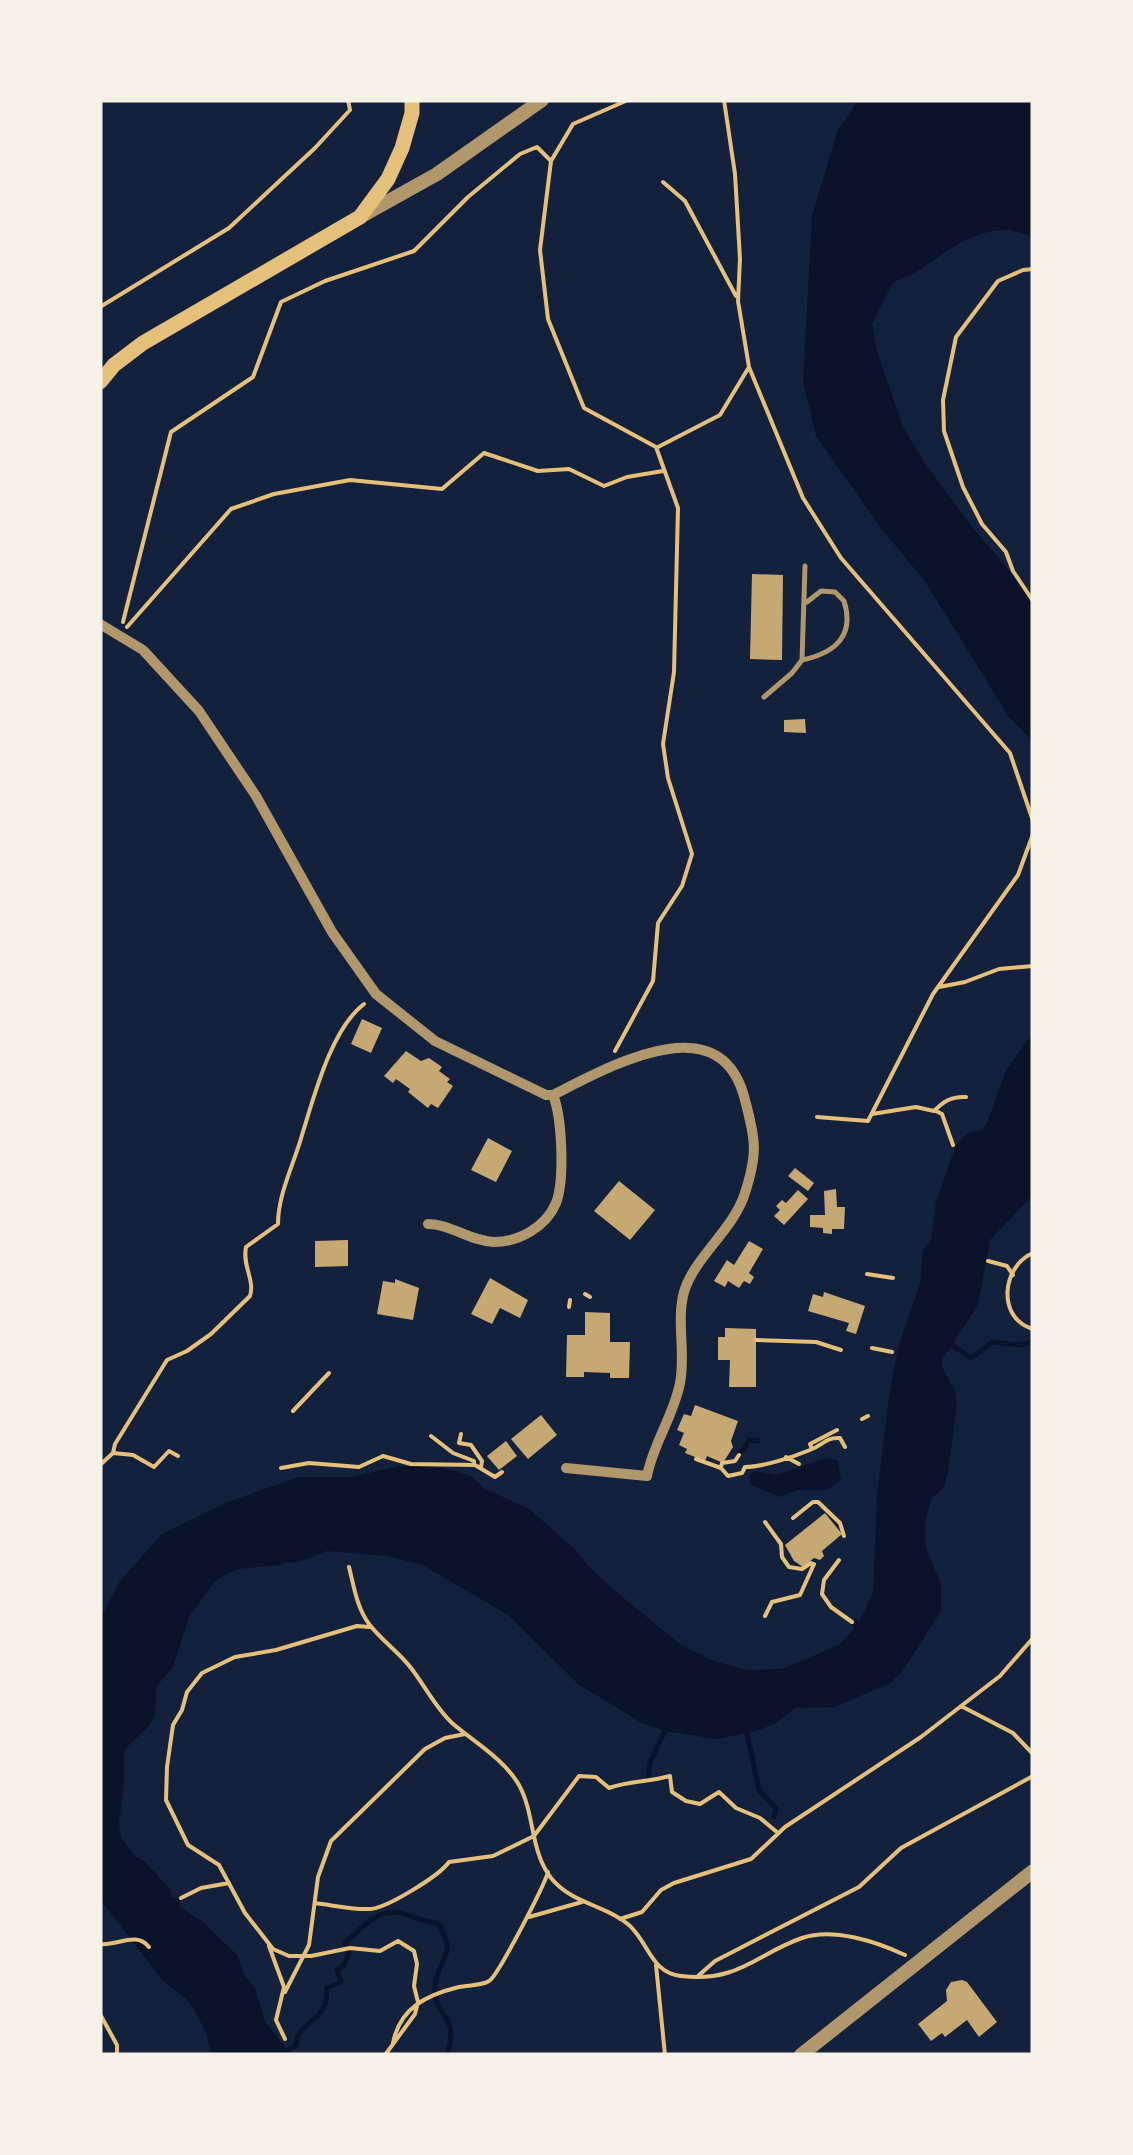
<svg xmlns="http://www.w3.org/2000/svg" width="1133" height="2155" font-family="'Exo 2',sans-serif">
<style>
.water{fill:#0b132b}
.lines{fill:none;stroke-linecap:round;stroke-linejoin:round}
.stream{stroke:#0b132b;stroke-width:5}
.building{fill:#c6a872}
.path{stroke:#e5c07b;stroke-width:4}
.service{stroke:#b1986c;stroke-width:5}
.minor{stroke:#b1986c;stroke-width:10}
.tertiary{stroke:#b1986c;stroke-width:14}
.secondary{stroke:#e5c07b;stroke-width:15}
</style>
<rect width="100%" height="100%" fill="#14213d"/>
<path class="water" d="M 858,100 L 1033,100 L 1033,237 C 1026,235 1017,231 1010,230 C 973,228 943,254 915,273 C 909,277 899,279 893,283 L 872,324 L 877,351 L 903,427 L 925,463 L 972,527 L 1019,582 L 1033,606 L 1033,741 L 1009,717 L 924,580 L 880,527 L 816,436 L 803,381 L 812,216 L 837,132 Z
M 1033,1033 L 1033,1195 L 990,1240 L 978,1305 L 942,1360 L 942,1366 L 955,1391 L 957,1405 L 948,1472 L 944,1487 L 931,1499 L 925,1523 L 926,1548 L 941,1584 L 941,1611 L 902,1672 L 889,1684 L 834,1707 L 795,1708 L 774,1724 L 756,1731 L 717,1739 L 665,1731 L 642,1723 L 578,1684 L 508,1615 L 423,1565 L 387,1556 L 327,1551 L 296,1563 L 287,1562 L 280,1565 L 237,1569 L 216,1580 L 189,1617 L 173,1667 L 156,1687 C 158,1730 149,1722 124,1751 L 124,1784 L 119,1823 L 121,1837 L 135,1856 L 143,1860 L 171,1890 L 172,1897 L 179,1899 L 180,1907 L 204,1923 L 237,1955 L 245,1976 L 255,1988 L 265,2021 L 291,2055 L 211,2055 L 206,2033 L 195,2011 L 186,1999 L 162,1980 L 100,1899 L 100,1619 L 120,1581 L 162,1534 L 228,1502 L 298,1477 L 352,1477 L 399,1466 L 443,1468 L 471,1476 L 485,1489 L 529,1509 L 577,1551 L 589,1567 L 620,1595 L 681,1645 L 714,1661 L 746,1670 L 782,1669 L 839,1645 L 854,1629 L 851,1623 L 855,1618 L 859,1622 L 873,1593 L 877,1495 L 889,1396 L 898,1348 L 920,1283 L 923,1250 L 931,1239 L 936,1202 L 956,1145 L 968,1133 L 982,1130 L 987,1123 L 1006,1070 Z
M 825,1458 L 838,1460 L 841,1480 L 827,1490 L 797,1490 L 779,1497 L 750,1484 L 750,1475 L 754,1471 L 777,1475 Z"/>
<g class="lines">
<path class="stream" d="M 952,1345 L 971,1358 L 993,1342 L 1020,1345 L 1033,1342
M 739,1452 L 744,1450 L 749,1440 L 758,1441
M 747,1734 L 759,1790 L 776,1808 L 774,1817
M 648,1778 L 650,1762 L 665,1731
M 289,2050 L 296,2045 C 297,2024 319,2023 325,2004 C 327,1999 326,1993 327,1988 L 341,1982 L 337,1970 L 344,1965 L 349,1953 L 345,1943 C 370,1921 381,1902 416,1918 C 424,1922 431,1920 440,1925 L 448,1946 C 446,1960 436,1971 435,1985 C 432,2019 461,2012 447,2055"/>
</g>
<path class="building" d="M 752,574 L 783,575 L 782,660 L 750,659 Z
M 805,719 L 806,733 L 784,732 L 784,720 Z
M 362,1019 L 382,1028 L 371,1053 L 351,1044 Z
M 406,1051 L 421,1061 L 429,1058 L 442,1067 L 439,1071 L 450,1079 L 447,1082 L 453,1086 L 438,1108 L 431,1104 L 428,1108 L 408,1092 L 410,1089 L 396,1079 L 393,1083 L 384,1076 Z
M 488,1138 L 512,1151 L 496,1182 L 471,1170 Z
M 795,1168 L 814,1183 L 808,1191 L 788,1176 Z
M 619,1181 L 655,1210 L 630,1240 L 594,1211 Z
M 836,1189 L 837,1207 L 845,1207 L 844,1229 L 832,1229 L 832,1234 L 823,1233 L 823,1228 L 810,1227 L 810,1215 L 825,1215 L 824,1191 Z
M 798,1190 L 808,1199 L 784,1225 L 774,1216 L 780,1210 L 776,1206 L 782,1200 L 786,1203 Z
M 348,1240 L 348,1266 L 315,1267 L 315,1241 Z
M 749,1241 L 763,1249 L 749,1273 L 754,1277 L 750,1284 L 744,1281 L 739,1288 L 728,1281 L 725,1287 L 714,1281 L 727,1260 L 734,1265 Z
M 490,1278 L 528,1300 L 520,1318 L 500,1308 L 492,1324 L 471,1314 Z
M 395,1279 L 419,1288 L 413,1320 L 377,1314 L 383,1281 L 395,1283 Z
M 824,1292 L 865,1306 L 856,1334 L 846,1331 L 849,1323 L 808,1311 L 813,1294 L 823,1297 Z
M 585,1312 L 610,1313 L 610,1342 L 630,1342 L 629,1378 L 610,1378 L 610,1373 L 584,1372 L 584,1377 L 566,1377 L 567,1335 L 585,1335 Z
M 725,1328 L 756,1329 L 756,1387 L 729,1387 L 730,1360 L 718,1360 L 718,1337 L 725,1337 Z
M 695,1405 L 738,1421 L 731,1441 L 733,1447 L 723,1463 L 707,1456 L 705,1461 L 685,1453 L 687,1449 L 679,1445 L 684,1433 L 677,1430 L 684,1414 L 691,1416 Z
M 541,1415 L 557,1435 L 528,1459 L 511,1439 Z
M 506,1441 L 517,1456 L 499,1470 L 487,1456 Z
M 825,1513 L 842,1534 L 822,1551 L 824,1556 L 820,1560 L 814,1558 L 803,1567 L 794,1561 L 785,1545 Z
M 962,1980 L 967,1982 L 997,2022 L 979,2037 L 967,2020 L 945,2037 L 942,2033 L 931,2041 L 918,2024 L 947,2001 L 946,1990 L 951,1982 Z"/>
<g class="lines">
<path class="path" d="M 724,100 L 735,174 L 740,259 L 738,301 L 749,367 L 803,498 L 841,558 L 1010,753 L 1033,821
M 663,182 L 685,201 L 736,296
M 1033,269 L 1023,270 L 998,281 L 956,337 L 943,400 L 944,431 L 963,487 L 982,524 L 1006,552 L 1013,571 L 1033,601
M 100,307 L 229,228 L 315,148 L 350,110 L 348,100
M 658,447 L 720,415 L 749,367
M 123,622 L 171,432 L 253,377 L 281,302 L 325,281 L 414,251 L 468,197 L 520,154 L 537,147 L 551,161
M 127,627 L 231,509 L 274,494 L 350,480 L 442,489 L 484,453 L 538,471 L 569,469 L 604,486 L 627,477 L 663,471
M 939,987 L 965,982 L 999,969 L 1033,966
M 615,1051 L 653,981 L 658,923 L 682,886 L 692,854 L 668,778 L 663,744 L 674,672 L 678,508 L 656,447 L 584,408 L 548,319 L 540,250 L 551,161 L 573,124 L 628,100
M 936,1111 L 942,1114 L 953,1145
M 872,1114 L 916,1107 L 934,1111 C 943,1102 951,1096 966,1097
M 817,1117 L 868,1121 L 933,994 L 1018,875 L 1033,834
M 1033,1253 C 1002,1266 996,1318 1033,1329
M 988,1261 L 1007,1266 L 1013,1275
M 867,1274 L 893,1278
M 585,1294 L 590,1297
M 569,1307 L 570,1300
M 756,1340 L 816,1342 L 841,1350
M 872,1348 L 892,1352
M 293,1411 L 329,1373
M 862,1419 L 868,1416
M 461,1434 L 459,1443 L 471,1445 L 482,1461 L 481,1467
M 431,1436 L 453,1453 L 474,1461 L 474,1465
M 812,1449 L 810,1444 L 837,1430
M 113,1453 L 133,1455 L 154,1467 L 169,1451 L 178,1456
M 786,1457 L 799,1464
M 696,1459 L 721,1468 L 728,1476 L 742,1473 L 745,1467 C 763,1467 793,1457 810,1450 C 823,1445 826,1437 840,1438 L 845,1447
M 100,1465 L 113,1453 L 115,1444 L 167,1360 L 187,1351 L 211,1334 L 250,1296 C 255,1279 242,1266 246,1247 L 278,1224 C 278,1194 294,1164 302,1135 C 314,1097 331,1029 364,1004
M 721,1467 L 722,1463 L 735,1461 L 739,1455
M 281,1468 L 309,1463 L 359,1467 L 383,1456 L 411,1464 L 475,1465 L 495,1477 L 502,1472
M 793,1518 L 813,1502 L 818,1502 L 840,1523 L 844,1536
M 765,1522 L 781,1544 L 782,1557 L 789,1567 L 802,1569 L 811,1563
M 839,1560 L 824,1580 L 822,1594 L 831,1607 L 852,1622
M 349,1567 C 354,1587 357,1608 369,1624 C 382,1641 399,1652 411,1668 C 425,1686 435,1707 452,1723 C 474,1742 504,1759 519,1785 C 535,1814 530,1851 551,1878 C 572,1904 606,1905 629,1925 C 649,1943 651,1973 681,1976 C 738,1983 756,1954 802,1938 C 833,1927 877,1942 905,1955
M 765,1616 L 772,1602 L 800,1595 L 814,1564
M 369,1627 L 357,1626 L 276,1650 L 235,1657 L 202,1673 L 187,1692 L 182,1710 L 173,1725 L 167,1767 L 166,1800 L 188,1845 L 219,1865 L 245,1913 L 273,1949 L 289,1956 L 311,1956 L 350,1948 L 380,1951 L 398,1941 L 414,1951 L 417,1964 L 414,1986 L 418,2002 L 415,2014 L 385,2055
M 961,1706 L 1013,1733 L 1033,1754
M 181,1898 L 201,1888 L 229,1883
M 315,1903 C 332,1905 352,1910 370,1909 C 387,1908 439,1876 449,1862 L 493,1856 L 534,1836 L 579,1776 L 596,1777 L 609,1788 C 629,1781 649,1782 670,1776 L 672,1792 L 686,1801 L 700,1804 L 719,1792 L 736,1808 L 760,1818 L 778,1833
M 529,1917 L 582,1902
M 620,1919 L 642,1912 L 661,1890 L 674,1883 L 751,1859 L 785,1827 L 921,1737 L 1000,1676 L 1033,1638
M 100,1944 C 118,1946 136,1931 149,1947
M 269,1946 L 284,1987 L 276,2020 L 285,2039
M 656,1965 L 665,2055
M 698,1976 L 715,1961 L 859,1887 L 901,1848 L 1033,1776
M 285,1992 L 309,1945 L 318,1877 L 331,1841 L 425,1749 L 445,1738 L 465,1734
M 100,2014 L 117,2045 L 117,2055
M 393,2043 C 400,2008 426,1995 459,1987 C 468,1985 481,1986 489,1981 C 498,1976 544,1886 548,1872"/>
<path class="service" d="M 802,660 C 835,653 855,636 844,601 L 835,592 L 821,591 L 807,602
M 764,697 L 792,673 L 802,660 L 805,566"/>
<path class="minor" d="M 100,624 L 143,650 L 199,711 L 256,796 L 332,932 L 376,994 L 435,1041 L 546,1095 L 553,1095 C 609,1067 721,1002 745,1100 C 756,1141 758,1154 744,1196 C 731,1232 694,1258 684,1292 C 676,1321 686,1353 680,1383 C 674,1415 653,1444 647,1476 L 566,1468
M 428,1224 C 451,1224 469,1241 494,1242 C 519,1242 546,1227 556,1203 C 565,1180 562,1117 553,1095"/>
<path class="tertiary" d="M 360,217 L 437,174 L 542,100
M 801,2055 L 1033,1871"/>
<path class="secondary" d="M 100,382 L 114,365 L 143,343 L 360,217 L 388,179 L 402,148 L 412,113 L 412,100"/>
</g>
<rect width="1133" height="2155" fill="none" stroke="#f6f1e7" stroke-width="205"/>
</svg>
